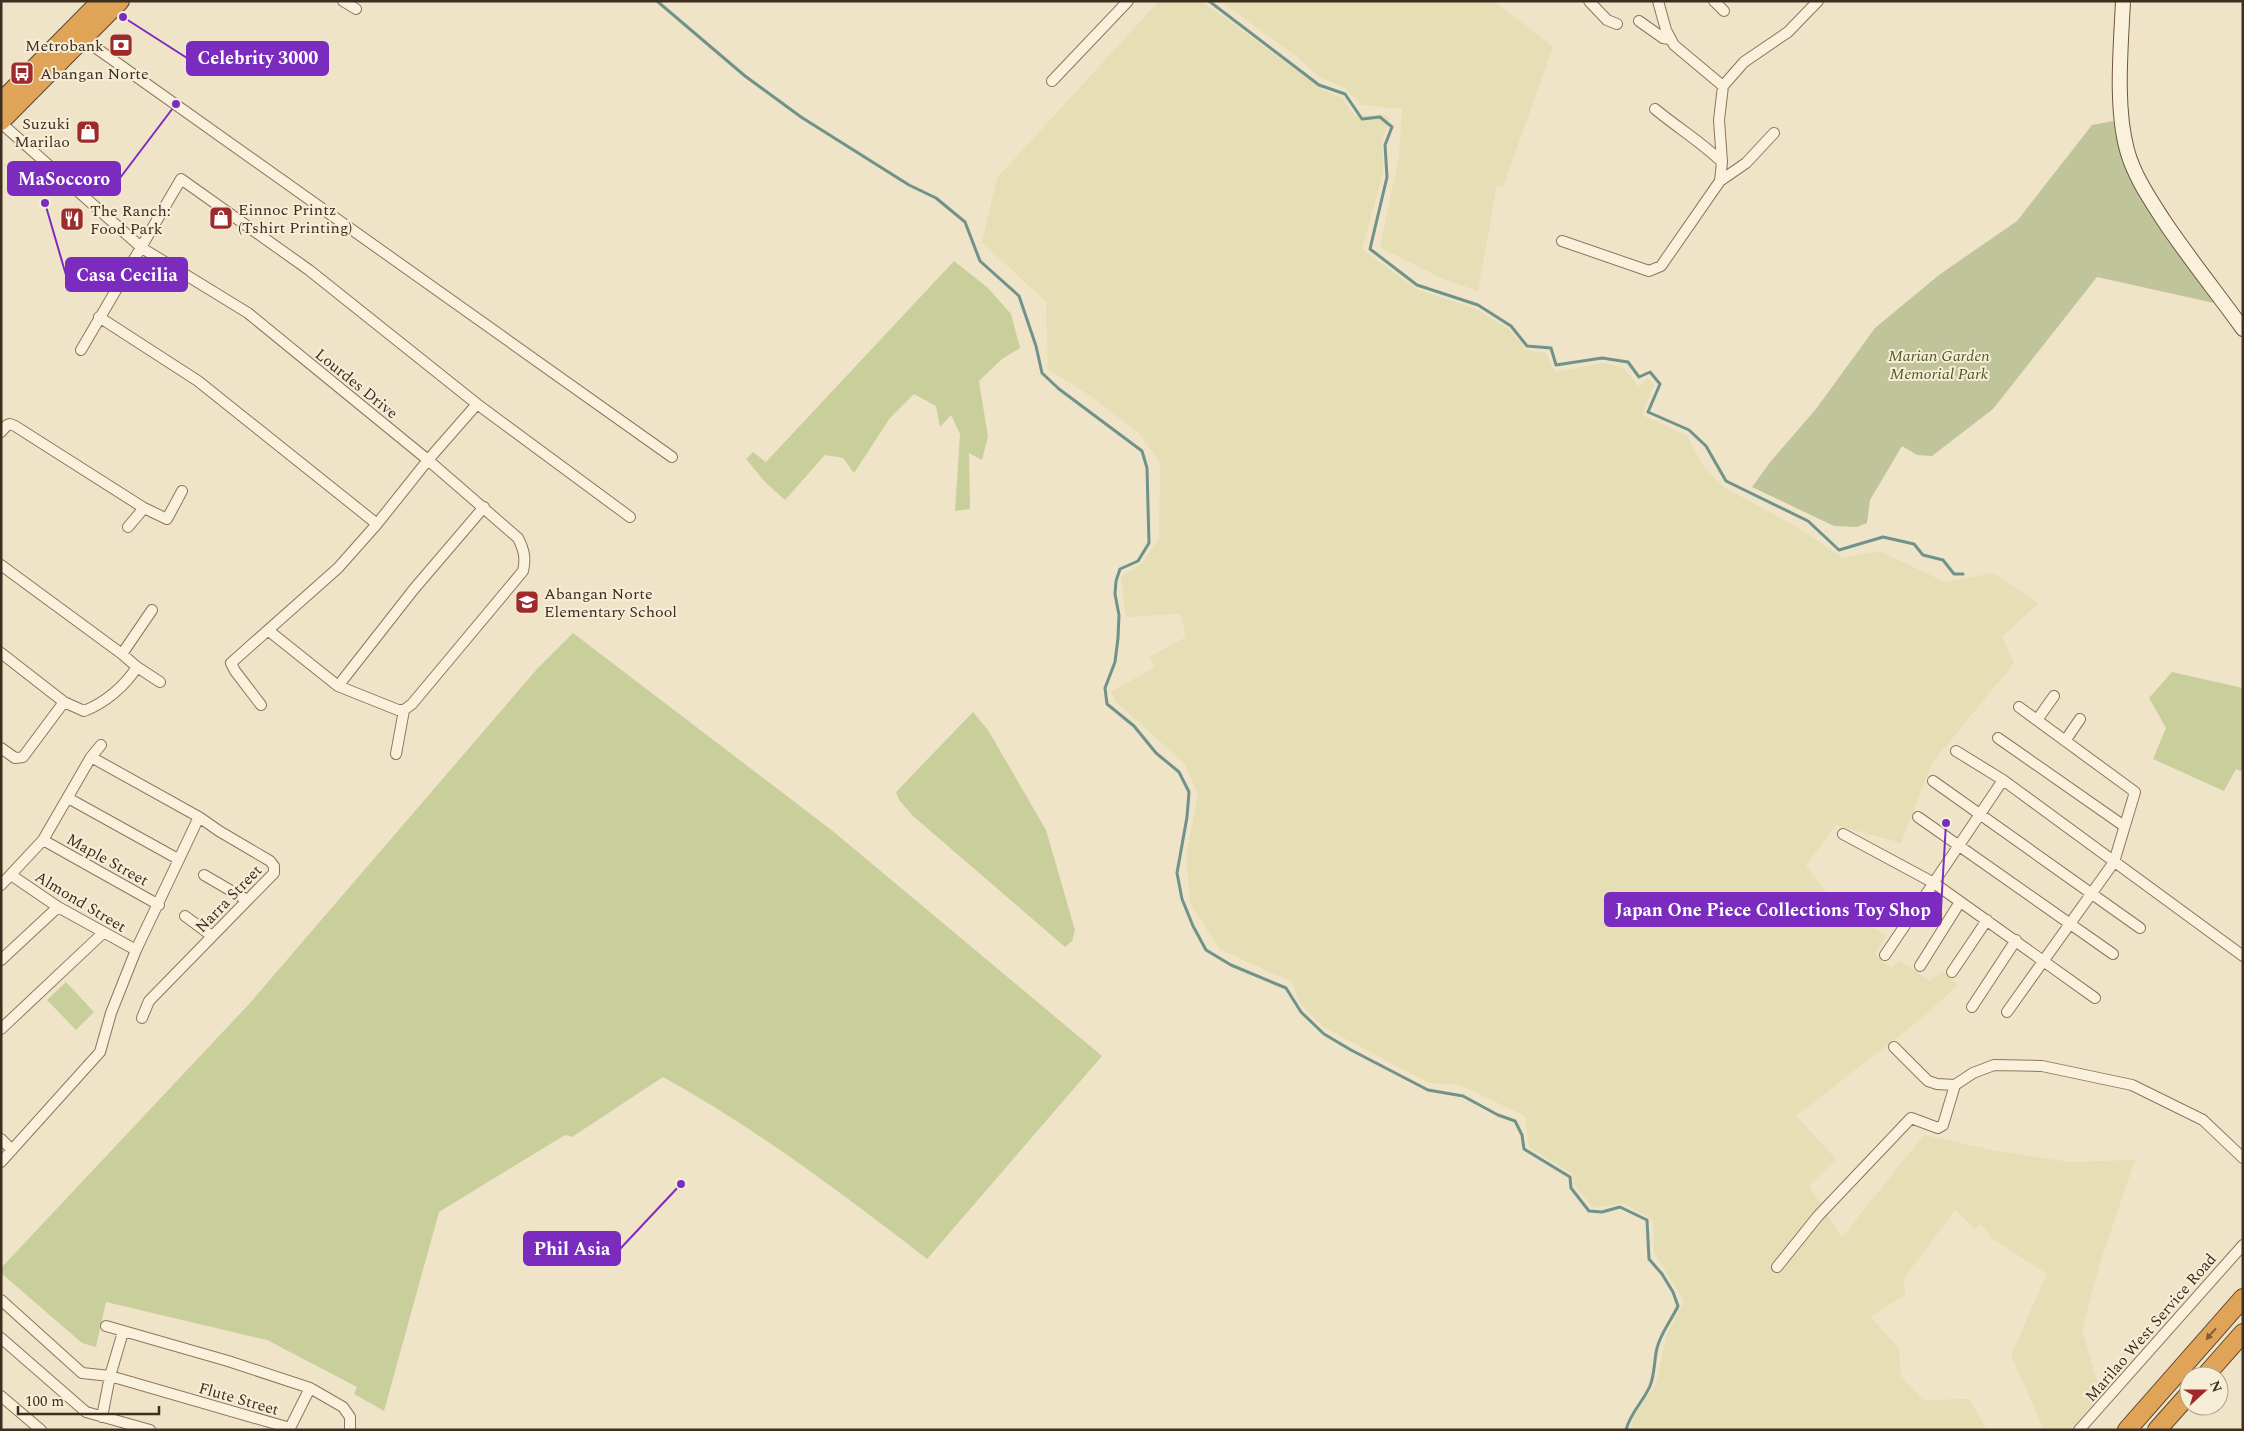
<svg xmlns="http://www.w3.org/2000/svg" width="2244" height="1431" font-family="Spectral,serif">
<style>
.farmland{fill:#e6deb5}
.green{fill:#c9cf9b}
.cemetery{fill:#bfc49a}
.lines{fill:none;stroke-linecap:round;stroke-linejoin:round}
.stream{stroke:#6f938a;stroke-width:3}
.street-casing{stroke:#8d765c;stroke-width:12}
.secondary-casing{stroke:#6f573f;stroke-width:16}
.highway-casing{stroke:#5b4430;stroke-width:20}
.street{stroke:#faf1dc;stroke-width:10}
.secondary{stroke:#faf1dc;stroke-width:14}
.highway{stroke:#e0a458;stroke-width:18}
.oneway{fill:#7e5d36}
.labels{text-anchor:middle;stroke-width:4;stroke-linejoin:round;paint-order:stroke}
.poi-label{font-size:16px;fill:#3d2e20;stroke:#f7eed8;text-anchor:start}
.park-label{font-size:16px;font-style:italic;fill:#4d5a26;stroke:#f7eed8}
.street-label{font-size:16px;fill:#3d2e20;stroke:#f7eed8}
.leader{fill:none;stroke:#7b2cbf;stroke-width:2}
.callout-dot{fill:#7b2cbf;stroke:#f7eed8;stroke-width:2}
.callout{fill:#7b2cbf;stroke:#7b2cbf;stroke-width:2}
.callout-label{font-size:18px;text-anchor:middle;font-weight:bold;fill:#fff}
</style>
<rect width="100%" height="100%" fill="#f0e4c8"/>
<path class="farmland" d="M 1159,1 L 1202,1 L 1323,90 L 1342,98 L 1355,116 L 1383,114 L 1390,118 L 1382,141 L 1383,174 L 1362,249 L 1416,289 L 1476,309 L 1509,329 L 1526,350 L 1546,353 L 1555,372 L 1603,363 L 1624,368 L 1639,387 L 1648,378 L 1654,385 L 1642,415 L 1686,435 L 1704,467 L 1724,487 L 1802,530 L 1843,558 L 1879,551 L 1945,582 L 1993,573 L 2039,603 L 2002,637 L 2014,663 L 1932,763 L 1901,843 L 1836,825 L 1806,866 L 1833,900 L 1886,936 L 1875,954 L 1891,968 L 1900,961 L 1930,981 L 1943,971 L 1958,985 L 1922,1018 L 1796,1116 L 1836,1159 L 1809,1186 L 1842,1237 L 1924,1135 L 1997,1151 L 2069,1162 L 2135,1160 L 2100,1263 L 2082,1330 L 2101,1394 L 2070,1430 L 2044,1430 L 2011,1355 L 2047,1274 L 1993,1239 L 1981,1224 L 1975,1229 L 1955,1210 L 1903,1279 L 1906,1294 L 1871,1317 L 1899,1349 L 1901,1376 L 1923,1400 L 1969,1399 L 1987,1430 L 1631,1430 L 1633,1418 L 1656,1384 L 1667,1334 L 1684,1301 L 1654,1252 L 1653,1220 L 1623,1203 L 1593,1208 L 1574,1184 L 1572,1174 L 1529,1147 L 1525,1116 L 1460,1085 L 1429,1083 L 1323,1027 L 1300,1003 L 1292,982 L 1219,949 L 1190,903 L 1186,855 L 1198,795 L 1185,764 L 1116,702 L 1111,692 L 1155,667 L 1149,657 L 1186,637 L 1181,614 L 1126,617 L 1121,577 L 1142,563 L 1159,539 L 1160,463 L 1139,433 L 1092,397 L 1048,369 L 1046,302 L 982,242 L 997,178 Z
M 1220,1 L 1494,1 L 1553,47 L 1503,187 L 1497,185 L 1478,291 L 1443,279 L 1380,247 L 1399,156 L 1402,109 L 1361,105 L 1344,87 L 1319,77 L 1299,58 Z"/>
<path class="green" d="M 954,261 L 988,288 L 1011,314 L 1020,348 L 1002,359 L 979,381 L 988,437 L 982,460 L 969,453 L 970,509 L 955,511 L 960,434 L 951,415 L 940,427 L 936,406 L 914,394 L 890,418 L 854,473 L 843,458 L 825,455 L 785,500 L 765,482 L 746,459 L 753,452 L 766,462 Z
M 573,633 L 834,832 L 1102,1056 L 927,1259 C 843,1194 757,1129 663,1077 L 572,1137 L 565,1135 L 439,1212 L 384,1411 L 354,1394 L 357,1387 L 267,1340 L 106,1302 L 96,1347 L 82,1343 L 1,1273 L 1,1268 L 250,1003 L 537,669 Z
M 2172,672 L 2243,688 L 2243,772 L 2236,769 L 2224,791 L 2153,759 L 2166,728 L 2149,698 Z
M 973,712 L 988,730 L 1046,830 L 1075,930 L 1072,941 L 1065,947 L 913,816 L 899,800 L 896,792 Z
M 66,982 L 94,1012 L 76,1030 L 47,1000 Z"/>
<path class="cemetery" d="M 2113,121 L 2138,191 L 2214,303 L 2097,277 L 1993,409 L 1932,456 L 1917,455 L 1902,446 L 1870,500 L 1867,523 L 1857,527 L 1834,526 L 1752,487 L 1771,461 L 1816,409 L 1875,328 L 1939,275 L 2017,221 L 2092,125 Z"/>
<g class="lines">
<path class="stream" d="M 657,1 L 745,76 L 801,117 L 909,185 L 936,198 L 965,222 L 980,261 L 1019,296 L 1036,346 L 1042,373 L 1059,389 L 1142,451 L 1147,468 L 1149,543 L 1138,561 L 1120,569 L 1116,581 L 1115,594 L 1119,615 L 1118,638 L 1115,662 L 1105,688 L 1107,704 L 1134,726 L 1156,753 L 1179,772 L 1189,792 L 1187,817 L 1177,873 L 1182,899 L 1193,926 L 1206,950 L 1231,965 L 1286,988 L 1301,1012 L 1324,1034 L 1351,1050 L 1428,1090 L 1463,1096 L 1498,1115 L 1515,1121 L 1522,1135 L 1524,1149 L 1570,1177 L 1571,1188 L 1589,1211 L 1602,1212 L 1620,1207 L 1647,1220 L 1649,1259 L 1662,1274 L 1673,1292 L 1678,1306 C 1671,1321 1661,1332 1657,1348 C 1654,1360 1655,1374 1650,1386 C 1643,1402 1630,1413 1626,1430
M 1209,1 L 1319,85 L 1345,94 L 1362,119 L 1380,117 L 1392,127 L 1385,145 L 1387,177 L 1370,249 L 1417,285 L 1478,305 L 1511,326 L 1527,346 L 1551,348 L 1556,365 L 1602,358 L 1628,362 L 1639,377 L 1650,372 L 1660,384 L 1648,412 L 1689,430 L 1706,446 L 1726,481 L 1808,521 L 1839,550 L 1883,537 L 1914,544 L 1923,555 L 1943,560 L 1954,574 L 1963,574"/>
<g class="street-casing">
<path id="street" d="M 343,1 L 356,9
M 1589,1 L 1607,20 L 1617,24
M 1658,1 L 1666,30 L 1674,45 L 1723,86
M 1714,1 L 1724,11
M 1639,21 L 1663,38 L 1669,39
M 82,38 L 672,457
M 1052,81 L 1128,1
M 1655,109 C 1678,128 1701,142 1722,162
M 1,123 L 142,248 L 248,313 L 428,460 L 518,538 C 524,550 526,558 523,571 L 412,704 L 404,710
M 1720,181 L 1746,163 L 1774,133
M 1562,241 L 1649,271 L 1661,266 L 1720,181 L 1722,162 L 1719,120 L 1723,86 L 1744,62 L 1788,32 L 1818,1
M 99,317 L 198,381 L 377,524 L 338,568 L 231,663 L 235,671 L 261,705
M 81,350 L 181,179 L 309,270 L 477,404 L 428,460 L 377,524
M 477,404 L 630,517
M 1,432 L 7,425 L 10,424 L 15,426 L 144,508 L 128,527
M 144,508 L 167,519 L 182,491
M 1,565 L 122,654 L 152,610
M 269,631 L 338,686 L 398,710 L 404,710
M 1,653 L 64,702 L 23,757 L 15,758 L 1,748
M 137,667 L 160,682
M 338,686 L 414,589 L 484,507
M 64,702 L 84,711 C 105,703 125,686 137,667 L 122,654
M 2037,720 L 2054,696
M 1998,738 L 2124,826
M 2065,741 L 2080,719
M 1956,751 L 2003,780 L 2243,956
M 396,754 L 404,710
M 91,757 L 199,817 L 219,831 L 270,861 L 274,866 L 274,873 L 149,1001 L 142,1018
M 1933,781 L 2140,928
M 68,798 L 178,859
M 1918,817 L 2113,954
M 1843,834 L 1934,883 L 2095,998
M 43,840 L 159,905
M 11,875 L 58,907 L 136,950
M 204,875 L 247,900
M 1,885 L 43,840 L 91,757 L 101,745
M 185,916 L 212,936
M 1885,955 L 2003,780
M 1,960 L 58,907
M 1920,966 L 1960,902
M 1952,972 L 1987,920
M 1972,1007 L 2016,940
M 2007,1012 L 2114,862 L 2135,792 L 2019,707
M 1,1029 L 103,933
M 1894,1047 L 1928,1081 L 1937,1084 L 1955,1085
M 1,1139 L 12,1150
M 1,1162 L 100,1052 L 111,1013 L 136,950 L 199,817
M 1777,1267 L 1818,1216 L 1911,1118 L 1938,1128 L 1943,1125 L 1955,1085 L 1973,1073 L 1994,1065 L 2042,1066 L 2132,1085 L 2203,1120 L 2243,1158
M 1,1300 L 82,1373 L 110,1376 L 290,1428
M 106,1326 L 228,1361 L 310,1388 L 289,1430
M 1,1338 L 86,1412 L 150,1430
M 310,1388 L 343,1407 L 350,1417 L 350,1430
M 1,1396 L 41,1430
M 102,1417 L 110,1376 L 123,1332
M 2079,1430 L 2243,1245"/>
</g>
<g class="secondary-casing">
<path id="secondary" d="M 2123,1 C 2121,46 2115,106 2127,150 C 2134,176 2150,199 2164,221 C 2189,258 2217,293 2243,329"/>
</g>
<g class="highway-casing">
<path id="highway" d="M 1,102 L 101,1
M 1,121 L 120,1
M 2205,1376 L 2243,1333
M 2127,1430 L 2243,1298
M 2157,1430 L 2189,1394"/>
</g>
<use href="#street" class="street"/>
<use href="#secondary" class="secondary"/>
<use href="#highway" class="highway"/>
</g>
<defs><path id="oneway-solid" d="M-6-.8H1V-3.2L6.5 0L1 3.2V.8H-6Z" transform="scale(1.25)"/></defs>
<use class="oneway" href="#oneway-solid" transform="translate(2211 1334) rotate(131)"/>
<defs>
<g id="bank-square" transform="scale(1.25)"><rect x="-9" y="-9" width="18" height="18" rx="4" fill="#9e2a2b" stroke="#f7eed8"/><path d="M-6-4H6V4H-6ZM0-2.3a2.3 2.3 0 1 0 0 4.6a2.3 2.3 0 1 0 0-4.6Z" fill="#fff"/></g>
<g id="bus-square" transform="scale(1.25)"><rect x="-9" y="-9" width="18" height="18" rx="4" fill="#9e2a2b" stroke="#f7eed8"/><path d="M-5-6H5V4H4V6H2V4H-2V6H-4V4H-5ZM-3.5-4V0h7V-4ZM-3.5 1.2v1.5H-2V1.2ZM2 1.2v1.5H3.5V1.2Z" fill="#fff"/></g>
<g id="shop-square" transform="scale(1.25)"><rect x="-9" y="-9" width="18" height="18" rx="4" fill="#9e2a2b" stroke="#f7eed8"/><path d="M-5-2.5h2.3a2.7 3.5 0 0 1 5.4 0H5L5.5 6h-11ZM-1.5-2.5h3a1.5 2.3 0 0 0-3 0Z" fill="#fff"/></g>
<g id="restaurant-square" transform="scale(1.25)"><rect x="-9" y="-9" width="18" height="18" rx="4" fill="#9e2a2b" stroke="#f7eed8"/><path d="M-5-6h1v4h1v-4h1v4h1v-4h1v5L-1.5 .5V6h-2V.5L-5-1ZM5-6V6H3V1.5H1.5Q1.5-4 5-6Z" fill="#fff"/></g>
<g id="school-square" transform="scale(1.25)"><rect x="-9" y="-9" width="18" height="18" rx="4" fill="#9e2a2b" stroke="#f7eed8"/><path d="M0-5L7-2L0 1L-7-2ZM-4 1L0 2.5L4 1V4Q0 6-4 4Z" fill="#fff"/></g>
</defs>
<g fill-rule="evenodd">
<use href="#bank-square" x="121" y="45"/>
<use href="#bus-square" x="22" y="73"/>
<use href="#shop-square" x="88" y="132"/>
<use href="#shop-square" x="221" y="218"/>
<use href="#restaurant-square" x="72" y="219"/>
<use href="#school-square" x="527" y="602"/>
</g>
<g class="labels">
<g class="poi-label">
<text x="104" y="51" text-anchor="end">Metrobank</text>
<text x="40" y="79">Abangan Norte</text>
<text x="70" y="129" text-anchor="end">Suzuki<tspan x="70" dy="18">Marilao</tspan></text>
<text x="238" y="215">Einnoc Printz<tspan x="238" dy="18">(Tshirt Printing)</tspan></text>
<text x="90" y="216">The Ranch:<tspan x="90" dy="18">Food Park</tspan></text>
<text x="544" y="599">Abangan Norte<tspan x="544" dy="18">Elementary School</tspan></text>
</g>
<g class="park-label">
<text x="1939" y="361">Marian Garden<tspan x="1939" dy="18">Memorial Park</tspan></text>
</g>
<g class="street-label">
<text transform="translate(357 383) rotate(39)" y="6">Lourdes Drive</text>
<text transform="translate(108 859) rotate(29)" y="6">Maple Street</text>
<text transform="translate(228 898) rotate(-46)" y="6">Narra Street</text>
<text transform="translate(81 901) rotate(31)" y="6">Almond Street</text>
<text transform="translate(2150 1327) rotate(-49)" y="6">Marilao West Service Road</text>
<text transform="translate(239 1398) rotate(16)" y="6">Flute Street</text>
</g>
</g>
<path class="leader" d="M123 17L187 58M176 104L120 178M45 203L66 275M1946 823L1941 909M681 1184L620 1249"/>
<g class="callout-dot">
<circle cx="123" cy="17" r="5"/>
<circle cx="176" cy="104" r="5"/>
<circle cx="45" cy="203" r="5"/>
<circle cx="1946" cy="823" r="5"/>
<circle cx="681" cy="1184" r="5"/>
</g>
<g class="callout">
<rect x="187" y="42" width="141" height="33" rx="5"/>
<rect x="8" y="162" width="112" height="33" rx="5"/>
<rect x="66" y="258" width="121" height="33" rx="5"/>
<rect x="1605" y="893" width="336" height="33" rx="5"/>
<rect x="524" y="1232" width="96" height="33" rx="5"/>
</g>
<g class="callout-label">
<text x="258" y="64">Celebrity 3000</text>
<text x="64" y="185">MaSoccoro</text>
<text x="127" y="281">Casa Cecilia</text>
<text x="1773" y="916">Japan One Piece Collections Toy Shop</text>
<text x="572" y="1255">Phil Asia</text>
</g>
<rect width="2244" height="1431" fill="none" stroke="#3d2e20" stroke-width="5"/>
<g transform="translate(2204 1391) rotate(69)"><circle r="24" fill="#f7eed8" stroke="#ada18e"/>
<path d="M0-4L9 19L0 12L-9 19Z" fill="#9e2a2b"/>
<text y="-8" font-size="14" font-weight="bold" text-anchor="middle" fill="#3d2e20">N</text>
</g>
<path d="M18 1406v8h141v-8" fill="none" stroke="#3d2e20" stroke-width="2.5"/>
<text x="25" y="1406" font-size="15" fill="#3d2e20" stroke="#f7eed8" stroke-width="4" paint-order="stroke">100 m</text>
</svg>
